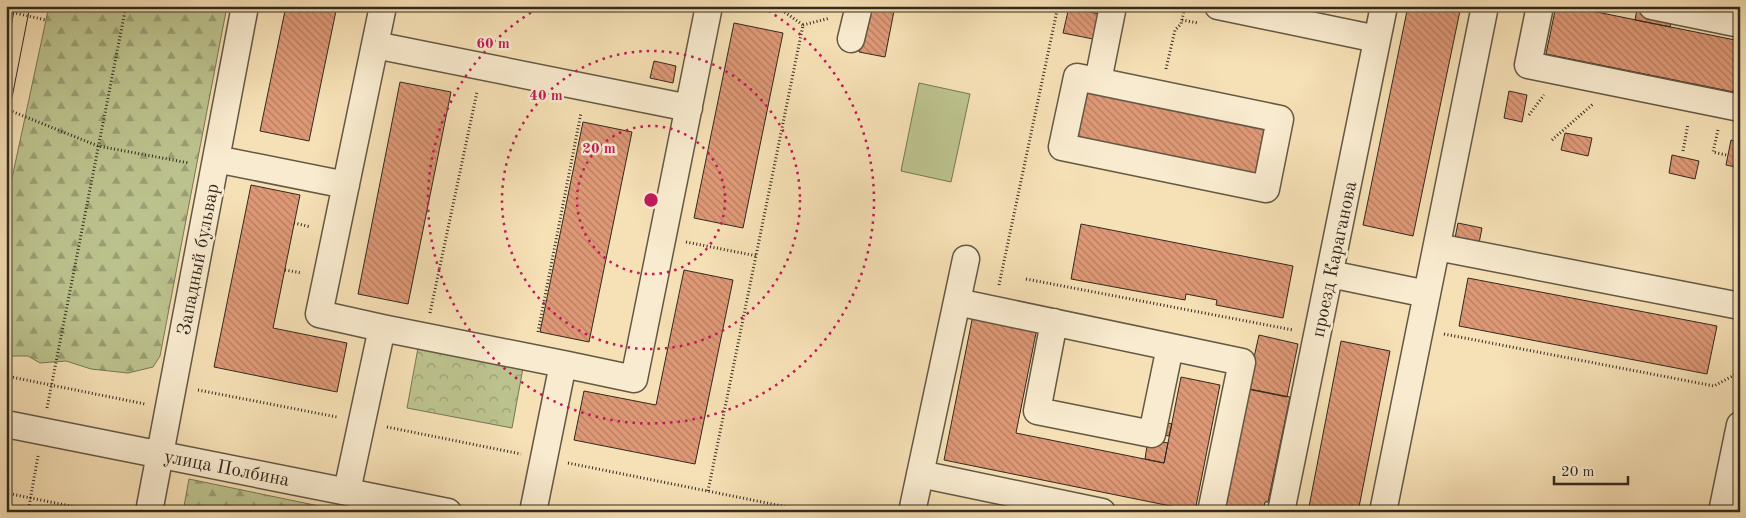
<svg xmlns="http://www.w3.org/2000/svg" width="1746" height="518" font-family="'Old Standard TT',serif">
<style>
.forest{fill:url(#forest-firs);stroke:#777656}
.park{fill:url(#park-crowns);stroke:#777656}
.pitch{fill:#bcc28d;stroke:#777656}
.building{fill:url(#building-back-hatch);stroke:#322a1f}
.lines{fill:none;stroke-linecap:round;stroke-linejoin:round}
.minor-casing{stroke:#635844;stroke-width:29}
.path{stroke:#322a1f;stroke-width:3;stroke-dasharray:1 2.5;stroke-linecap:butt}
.minor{stroke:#f9ebcf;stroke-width:26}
.tram{stroke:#322a1f;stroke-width:1}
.ring{fill:none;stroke:#c2185b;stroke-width:2.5;stroke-dasharray:2.5 5}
.labels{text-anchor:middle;stroke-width:5;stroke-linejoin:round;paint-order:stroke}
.street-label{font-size:19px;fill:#322a1f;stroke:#f9ebcf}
.centre{fill:#c2185b;stroke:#f9ebcf;stroke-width:2.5}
.ring-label{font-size:15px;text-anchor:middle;font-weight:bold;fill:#c2185b;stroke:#f9ebcf;stroke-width:5;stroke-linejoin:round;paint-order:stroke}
</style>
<defs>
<pattern id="forest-firs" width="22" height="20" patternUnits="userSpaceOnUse" patternTransform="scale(1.25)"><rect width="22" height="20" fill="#bcc28d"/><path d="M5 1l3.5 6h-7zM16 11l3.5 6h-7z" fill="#999e73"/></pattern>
<pattern id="park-crowns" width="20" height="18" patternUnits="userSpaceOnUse" patternTransform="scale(1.25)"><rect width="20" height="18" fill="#bcc28d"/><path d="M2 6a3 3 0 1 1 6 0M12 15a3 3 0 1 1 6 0" fill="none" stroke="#999e73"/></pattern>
<pattern id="building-back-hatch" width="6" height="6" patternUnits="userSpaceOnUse" patternTransform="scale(1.25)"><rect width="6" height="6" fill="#de9876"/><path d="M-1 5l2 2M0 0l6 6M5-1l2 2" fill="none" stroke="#b57c60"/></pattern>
</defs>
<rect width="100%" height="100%" fill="#f6e0b5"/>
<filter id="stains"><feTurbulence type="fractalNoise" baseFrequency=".004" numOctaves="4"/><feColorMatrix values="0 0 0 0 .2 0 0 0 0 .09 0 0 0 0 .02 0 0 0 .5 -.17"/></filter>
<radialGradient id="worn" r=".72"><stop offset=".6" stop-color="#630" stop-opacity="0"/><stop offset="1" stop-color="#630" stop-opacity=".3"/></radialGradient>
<path class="forest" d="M 49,6 L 227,6 L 160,356 L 153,367 L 128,373 L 91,369 L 66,361 L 40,363 L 28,356 L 6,356 L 6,206 Z
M 189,479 L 348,512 L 183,512 Z"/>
<path class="park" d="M 418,348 L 523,368 L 512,428 L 407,408 Z"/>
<path class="pitch" d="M 919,83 L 970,94 L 951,182 L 901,171 Z"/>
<path class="building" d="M 286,6 L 337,6 L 309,141 L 260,131 Z
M 869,6 L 895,6 L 885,57 L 859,52 Z
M 1310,6 L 1338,6 L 1336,12 Z
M 1408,6 L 1461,6 L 1413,236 L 1363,225 Z
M 1556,6 L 1567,6 L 1740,41 L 1740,63 L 1734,92 L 1546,54 Z
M 1069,7 L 1099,14 L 1093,39 L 1063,33 Z
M 1637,9 L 1673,16 L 1670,27 L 1635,20 Z
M 734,23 L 783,33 L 743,228 L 694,218 Z
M 654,61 L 676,66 L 673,83 L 650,78 Z
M 400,82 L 451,92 L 408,304 L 358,294 Z
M 1083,89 L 1270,127 L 1260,178 L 1073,140 Z
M 1509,91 L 1527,95 L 1522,122 L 1504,118 Z
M 583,122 L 632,132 L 589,342 L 540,332 Z
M 1565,133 L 1592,138 L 1588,156 L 1561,150 Z
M 1731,140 L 1740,142 L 1740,168 L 1726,165 Z
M 1672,155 L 1699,161 L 1695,179 L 1669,173 Z
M 251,185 L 300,195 L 273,328 L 347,343 L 337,392 L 214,367 Z
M 1458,223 L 1482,228 L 1478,248 L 1454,243 Z
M 1081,224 L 1293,266 L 1283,318 L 1216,305 L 1217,300 L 1186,294 L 1185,300 L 1071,279 Z
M 684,270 L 733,280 L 695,464 L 574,440 L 584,391 L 656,405 Z
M 1468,278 L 1717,326 L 1707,374 L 1459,326 Z
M 973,315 L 1037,328 L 1016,433 L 1164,463 L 1181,377 L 1220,385 L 1195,511 L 944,460 Z
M 1259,335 L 1298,344 L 1287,397 L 1247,389 Z
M 1341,341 L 1390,351 L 1358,512 L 1308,512 Z
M 1245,388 L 1290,397 L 1268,502 L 1265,502 L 1263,512 L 1223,512 Z
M 1163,422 L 1172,424 L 1169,436 L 1160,434 Z
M 1148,439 L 1168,443 L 1164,463 L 1145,459 Z"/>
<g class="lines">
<g class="minor-casing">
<path id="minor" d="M 1218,6 L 1377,39
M 1540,6 L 1528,65 L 1740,108
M 1652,6 L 1740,24
M 851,39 L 859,6
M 375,45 L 689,108
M 1077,77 L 1280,119 L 1266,189 L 1062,147 Z
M 1098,81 L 1113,6
M 216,159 L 346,185
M 1437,247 L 1740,306
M 1330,274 L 1427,294
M 957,302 L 1242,362 L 1211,512
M 1054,322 L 1037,411 L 1152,434 L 1170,347
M 382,328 L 563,364
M 6,424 L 448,512
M 920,474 L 1102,512
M 347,491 L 382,328 L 319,314 L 383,6
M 149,512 L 245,6
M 533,512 L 563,364 L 634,379 L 709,6
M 912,512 L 966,259
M 1281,512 L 1384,6
M 1383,512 L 1485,6
M 1722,512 L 1740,425"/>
</g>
<path class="path" d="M 6,11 L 46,20
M 1182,20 L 1198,23
M 803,25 L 830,18
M 1166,69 L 1175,30 L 1181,24 L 1185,6
M 6,109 L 98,146 L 189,163
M 1529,115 L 1544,95
M 1718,130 L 1713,152 L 1726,155
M 1552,140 L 1593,104
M 1683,151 L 1688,124
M 294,223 L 311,227
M 686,242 L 757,256
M 285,270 L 302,273
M 1026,279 L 1293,330
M 999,285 L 1058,6
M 430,313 L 477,92
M 538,332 L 581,113
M 1444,334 L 1714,386 L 1740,372
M 6,376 L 145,404
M 198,390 L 337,417
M 47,408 L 126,6
M 387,427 L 521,454
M 568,463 L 812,512
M 708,491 L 803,25 L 776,6
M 6,493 L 100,512
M 28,512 L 38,456"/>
<use href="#minor" class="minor"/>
<path class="tram" d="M 6,52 L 15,6
M 6,128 L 30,6"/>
</g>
<g class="ring">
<circle cx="651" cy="200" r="74"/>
<circle cx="651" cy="200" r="149"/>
<path d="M762 7A223 223 0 1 1 540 7"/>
</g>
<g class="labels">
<g class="street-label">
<text transform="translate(197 259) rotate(-79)" y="7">Западный бульвар</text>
<text transform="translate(1333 259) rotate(-78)" y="7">проезд Караганова</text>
<text transform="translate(227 467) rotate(11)" y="7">улица Полбина</text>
</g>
</g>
<circle cx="651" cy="200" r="8" class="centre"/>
<g class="ring-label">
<text x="493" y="48">60 m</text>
<text x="546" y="100">40 m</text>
<text x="599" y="153">20 m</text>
</g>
<rect width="1746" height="518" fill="none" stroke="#f6e0b5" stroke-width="25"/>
<rect x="8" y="8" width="1731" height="503" fill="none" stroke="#322a1f" stroke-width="2.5"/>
<rect x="12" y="12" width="1721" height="493" fill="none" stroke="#322a1f"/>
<path d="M1554 476v8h74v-8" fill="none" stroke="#322a1f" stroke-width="2.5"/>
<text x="1561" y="476" font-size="15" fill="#322a1f" stroke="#f9ebcf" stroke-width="4" paint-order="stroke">20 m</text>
<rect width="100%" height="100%" filter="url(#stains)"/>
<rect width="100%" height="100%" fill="url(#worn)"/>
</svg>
